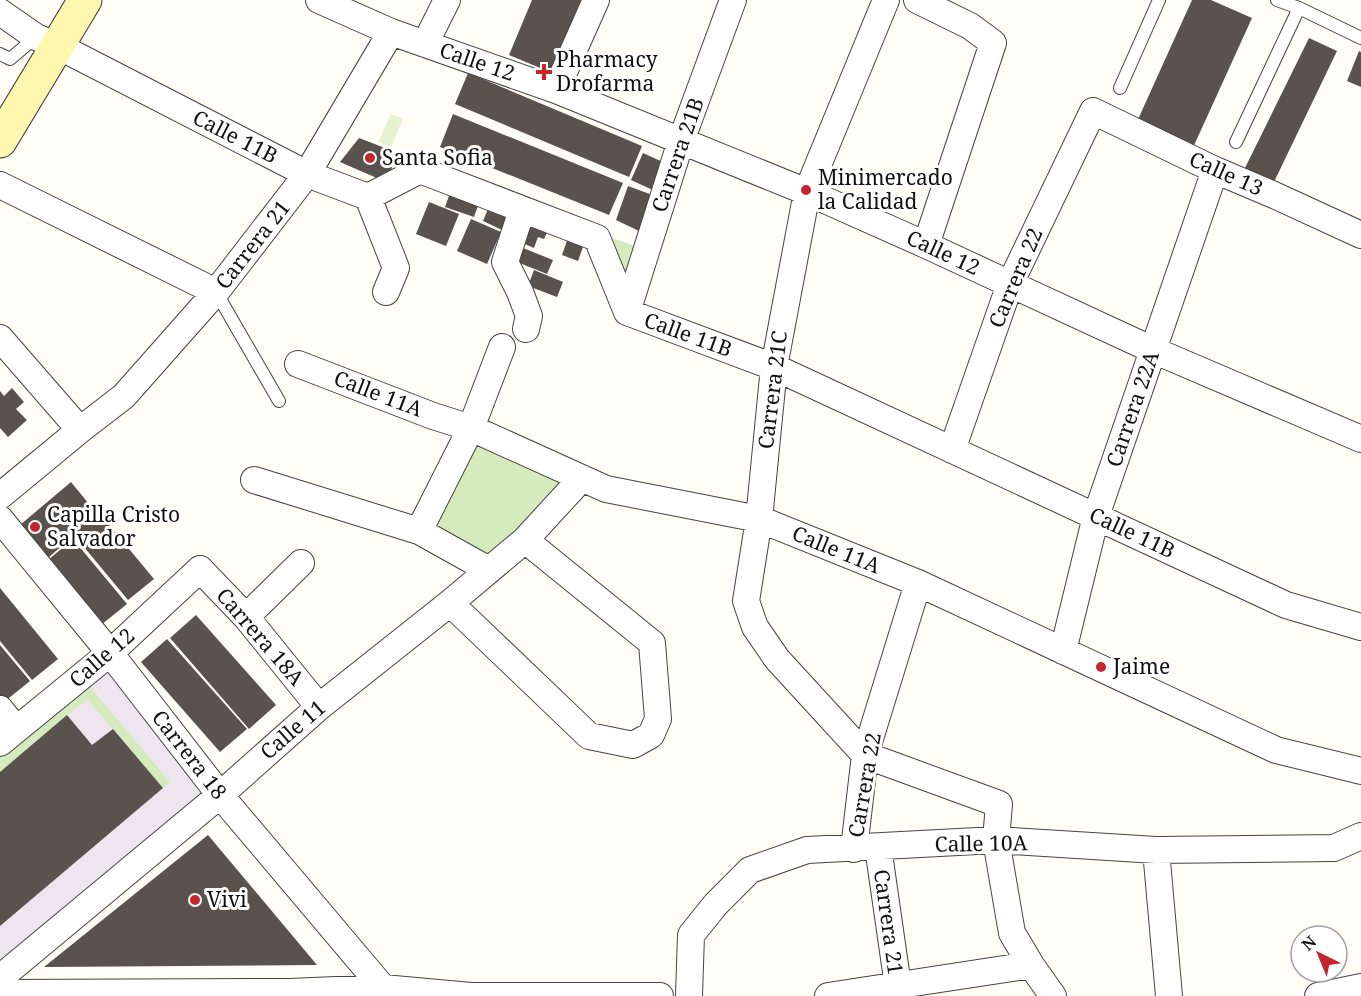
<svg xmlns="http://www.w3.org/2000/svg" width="1361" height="996" font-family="'Noto Serif',serif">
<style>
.industrial{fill:#eee6ef}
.green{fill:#d5ebbd}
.pitch{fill:#e6f2cf}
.building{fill:#5a524d}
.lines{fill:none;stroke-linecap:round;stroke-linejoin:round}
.lane-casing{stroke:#444;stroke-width:14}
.street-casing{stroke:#444;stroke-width:28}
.secondary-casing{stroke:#333;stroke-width:35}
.lane{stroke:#fff;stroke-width:12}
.street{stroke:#fff;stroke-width:26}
.secondary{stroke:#fff6b0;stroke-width:33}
.poi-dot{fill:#c4262e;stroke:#fff;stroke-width:2}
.labels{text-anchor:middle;stroke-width:6;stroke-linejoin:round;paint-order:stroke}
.poi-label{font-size:21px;fill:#111;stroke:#fff;text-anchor:start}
.street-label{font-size:21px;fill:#111;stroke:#fff}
</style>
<rect width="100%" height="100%" fill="#fffdf5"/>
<path class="industrial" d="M 110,653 L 220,795 L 0,978 L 0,743 Z"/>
<path class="green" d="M 612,238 L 638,247 L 628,278 Z
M 471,428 L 582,478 L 489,570 L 419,531 Z
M 86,682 L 170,782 L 163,788 L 87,699 L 0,772 L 0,755 Z"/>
<path class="pitch" d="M 391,114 L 403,119 L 391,147 L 378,142 Z"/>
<path class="building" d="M 532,0 L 581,0 L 550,72 L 509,55 Z
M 1192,0 L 1211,0 L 1252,18 L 1191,152 L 1135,126 Z
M 1309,38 L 1337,51 L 1273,184 L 1244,170 Z
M 1359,51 L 1361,52 L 1361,87 L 1347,81 Z
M 468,73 L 642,146 L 629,177 L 455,104 Z
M 453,114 L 623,183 L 609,215 L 440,147 Z
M 359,138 L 398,153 L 386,182 L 340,162 Z
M 643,153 L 665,163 L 655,191 L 631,180 Z
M 628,186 L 655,196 L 641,232 L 616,220 Z
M 451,190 L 480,200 L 474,217 L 445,207 Z
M 429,202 L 459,214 L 446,246 L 416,234 Z
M 491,202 L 508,216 L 502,230 L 483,221 Z
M 471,219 L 501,232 L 487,264 L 457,251 Z
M 529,222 L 548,230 L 544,239 L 538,237 L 534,248 L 520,242 Z
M 568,238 L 584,244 L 578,261 L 562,255 Z
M 523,248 L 553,260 L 547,274 L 517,262 Z
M 534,270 L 563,282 L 557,297 L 528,286 Z
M 12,388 L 24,402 L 16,409 L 27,420 L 8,437 L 0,428 L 0,391 L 4,396 Z
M 71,482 L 98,515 L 100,514 L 154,579 L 128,600 L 74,535 L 48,558 L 20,525 Z
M 73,539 L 127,604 L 101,625 L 48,560 Z
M 0,588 L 58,659 L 32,680 L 0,641 Z
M 196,615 L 276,705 L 249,729 L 170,638 Z
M 167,639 L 247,729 L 220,752 L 141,662 Z
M 0,645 L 30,681 L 4,702 L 0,697 Z
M 67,715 L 92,745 L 113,729 L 163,788 L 0,926 L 0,772 Z
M 208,835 L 317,965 L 44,967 Z"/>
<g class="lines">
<g class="lane-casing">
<path id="lane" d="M 1277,0 L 1299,8 L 1361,38
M 0,54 L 10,59 L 36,37
M 1120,88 L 1159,0
M 1236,142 L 1299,8
M 216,292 L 279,401"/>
</g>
<g class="street-casing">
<path id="street" d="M 319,0 L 391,32 L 556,90 L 807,192 L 926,245 L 1153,350 L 1361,439
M 886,0 L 807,192 L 774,367 L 759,519 L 746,601 L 755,627 L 777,659 L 865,755 L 999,804 L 996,840 L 1012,933 L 1031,965 L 1053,996
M 917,0 L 970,26 L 993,43 L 926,245
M 0,12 L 36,37 L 58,46 L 307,174 L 368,197 L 420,170 L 597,238 L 627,312 L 774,367 L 1286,605 L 1361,627
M 425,44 L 447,0
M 556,90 L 596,0
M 0,185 L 216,292
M 368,197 L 396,268 L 386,292
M 522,210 L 505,262 L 520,292 L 529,316 L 526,329
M 627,312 L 681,141 L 733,0
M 0,338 L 80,430
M 298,364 L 433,416 L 471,428 L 606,489 L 759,519 L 918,583 L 1276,750 L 1361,771
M 952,450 L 1010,284 L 1093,111 L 1215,170 L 1274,195 L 1361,235
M 254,480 L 419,531 L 489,570
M 0,496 L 80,430 L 124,396 L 216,292 L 307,174 L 391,32
M 0,519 L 110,653 L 220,795 L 383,988
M 419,531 L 471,428 L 502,347
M 450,603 L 589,736 L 633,745 L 651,735 L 658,719 L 652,643 L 525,540
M 246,617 L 301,563
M 1063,651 L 1096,516 L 1215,170
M 0,709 L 16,729
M 0,743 L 110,653 L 200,569 L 246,617 L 319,707
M 878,847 L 898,986 L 901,996
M 854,849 L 865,755 L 918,583
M 1156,850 L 1169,996
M 0,978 L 220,795 L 319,707 L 450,603 L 525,540 L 582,478
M 0,993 L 290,992 L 383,988 L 471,996 L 660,996
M 689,996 L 691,935 L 716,904 L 750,870 L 807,850 L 996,840 L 1156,850 L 1334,848 L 1361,836
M 828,996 L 1031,965
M 1318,996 L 1361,987"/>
</g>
<g class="secondary-casing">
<path id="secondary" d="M 0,141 L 85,0"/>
</g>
<use href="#lane" class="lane"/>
<use href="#street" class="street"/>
<use href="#secondary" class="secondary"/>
</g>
<g class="poi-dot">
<path d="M541 63h6v6h6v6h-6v6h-6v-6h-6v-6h6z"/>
<circle cx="370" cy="158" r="6"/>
<circle cx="806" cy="190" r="6"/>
<circle cx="35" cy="527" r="6"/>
<circle cx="1101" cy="667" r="6"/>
<circle cx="195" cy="900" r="6"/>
</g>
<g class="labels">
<g class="poi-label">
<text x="556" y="67">Pharmacy<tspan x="556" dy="24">Drofarma</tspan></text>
<text x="382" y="165">Santa Sofia</text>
<text x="818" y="185">Minimercado<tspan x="818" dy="24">la Calidad</tspan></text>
<text x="47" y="522">Capilla Cristo<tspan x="47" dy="24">Salvador</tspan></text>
<text x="1113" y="674">Jaime</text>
<text x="207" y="907">Vivi</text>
</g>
<g class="street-label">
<text transform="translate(477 62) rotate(19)" y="7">Calle 12</text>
<text transform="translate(235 137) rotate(27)" y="7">Calle 11B</text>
<text transform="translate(678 155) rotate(-71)" y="7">Carrera 21B</text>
<text transform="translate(1226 174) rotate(24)" y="7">Calle 13</text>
<text transform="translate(253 245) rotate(-52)" y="7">Carrera 21</text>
<text transform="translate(943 253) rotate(25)" y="7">Calle 12</text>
<text transform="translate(1016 278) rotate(-67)" y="7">Carrera 22</text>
<text transform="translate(688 335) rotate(20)" y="7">Calle 11B</text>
<text transform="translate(773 390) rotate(-83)" y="7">Carrera 21C</text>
<text transform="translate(378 394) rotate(21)" y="7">Calle 11A</text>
<text transform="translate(1133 409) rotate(-71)" y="7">Carrera 22A</text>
<text transform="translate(1132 533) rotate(25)" y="7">Calle 11B</text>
<text transform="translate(836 550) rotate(22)" y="7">Calle 11A</text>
<text transform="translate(260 637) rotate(49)" y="7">Carrera 18A</text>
<text transform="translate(102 658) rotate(-41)" y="7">Calle 12</text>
<text transform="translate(293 730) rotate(-41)" y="7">Calle 11</text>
<text transform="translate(189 755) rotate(52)" y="7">Carrera 18</text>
<text transform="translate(865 785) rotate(-80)" y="7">Carrera 22</text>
<text transform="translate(981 844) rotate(-1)" y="7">Calle 10A</text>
<text transform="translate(888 922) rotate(82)" y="7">Carrera 21</text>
</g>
</g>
<g transform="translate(1319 954) rotate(317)"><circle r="28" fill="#ffffff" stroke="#a0a0a0" stroke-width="1.5"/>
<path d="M0-4.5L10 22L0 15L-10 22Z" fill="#c4262e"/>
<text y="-9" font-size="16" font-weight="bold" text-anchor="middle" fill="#111111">N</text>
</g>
</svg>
